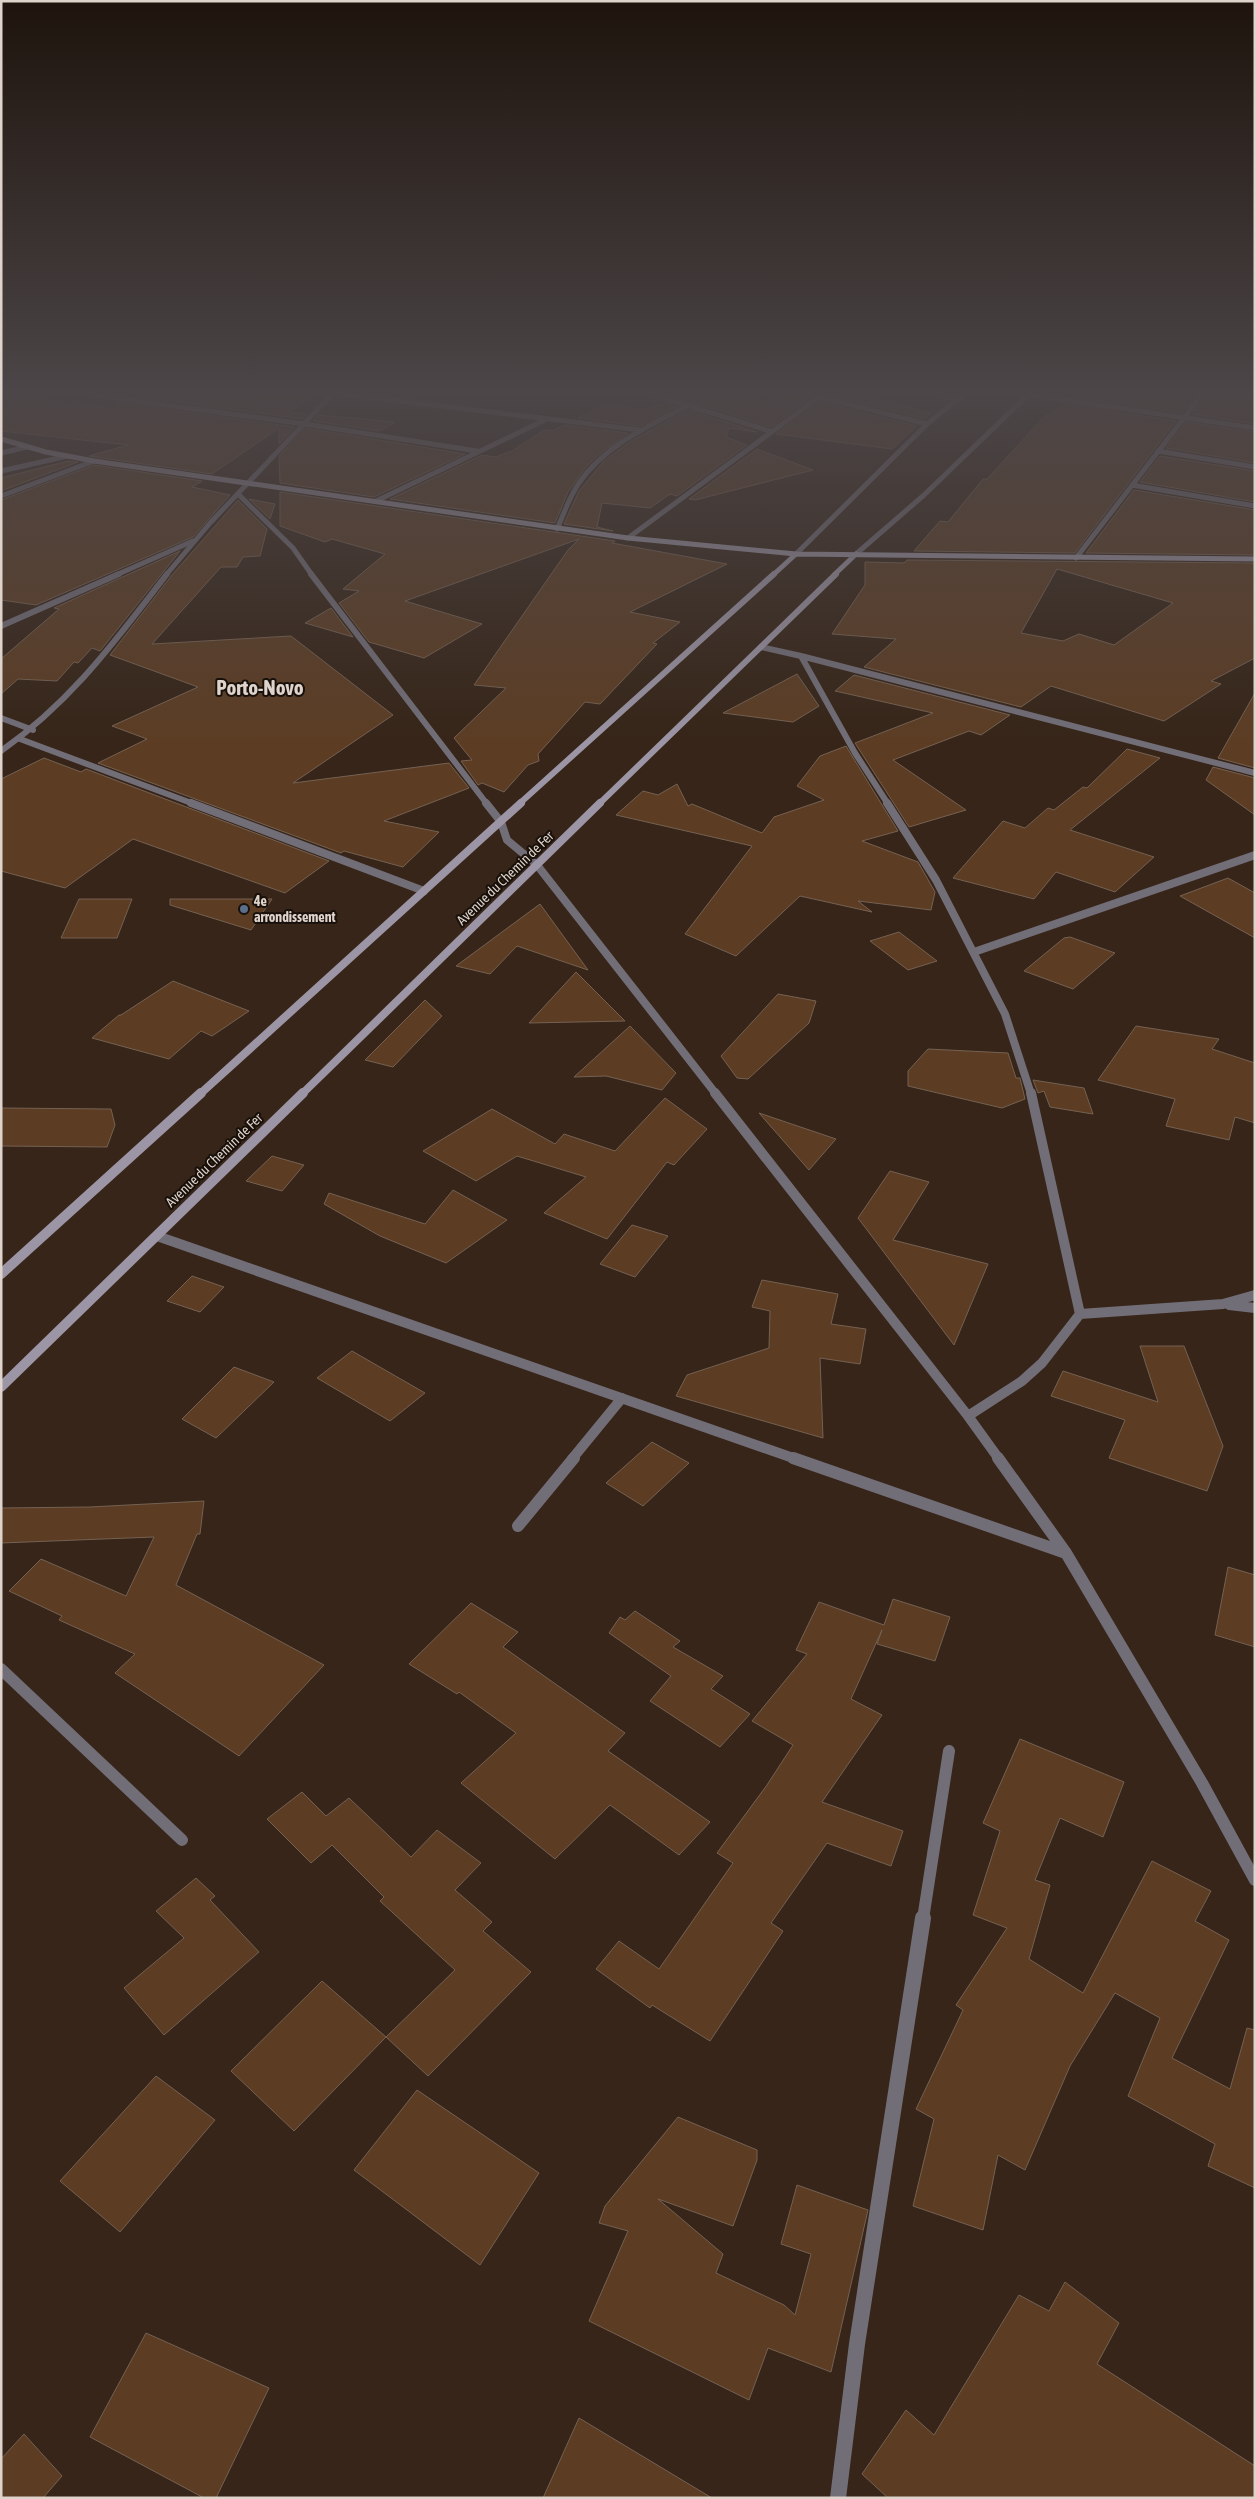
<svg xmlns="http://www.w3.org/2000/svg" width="1256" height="2499" font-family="'Asap Condensed',sans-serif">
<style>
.building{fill:#5c3d24;stroke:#756152;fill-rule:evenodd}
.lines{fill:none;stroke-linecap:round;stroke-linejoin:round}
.minor-far5{stroke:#726e78;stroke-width:5}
.minor-far4{stroke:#726e78;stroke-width:6}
.minor-far3{stroke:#726e78;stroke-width:8}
.minor-far2{stroke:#726e78;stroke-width:10}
.minor-far1{stroke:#726e78;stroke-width:12}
.minor{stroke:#726e78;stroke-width:16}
.tertiary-far1{stroke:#726e78;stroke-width:5}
.tertiary{stroke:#726e78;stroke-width:6}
.secondary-far3{stroke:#9c95a5;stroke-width:5}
.secondary-far2{stroke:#9c95a5;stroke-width:6}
.secondary-far1{stroke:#9c95a5;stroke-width:8}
.secondary{stroke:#9c95a5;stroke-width:10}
.service-dot{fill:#5c6f8a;stroke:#18100a;stroke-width:2}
.labels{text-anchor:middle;stroke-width:4;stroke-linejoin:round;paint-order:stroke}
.far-street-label{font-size:14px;fill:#dfd4cb;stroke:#18100a}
.far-poi-label{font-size:14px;font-weight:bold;fill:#dfd4cb;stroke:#18100a;text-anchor:start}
.far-town-label{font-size:21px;font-weight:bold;fill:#dfd4cb;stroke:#18100a}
</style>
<rect width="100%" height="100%" fill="#362518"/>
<path class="building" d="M 130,392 L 171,394 L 321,392 L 288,412 L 307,414 L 302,419 L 127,395 Z
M 699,392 L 726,392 L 763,402 L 791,392 L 809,399 L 771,427 L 679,398 Z
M 826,392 L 849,392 L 931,413 L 925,419 L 823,393 Z
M 1084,392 L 1198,392 L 1182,413 L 1076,397 Z
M 1208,392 L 1255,392 L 1255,424 L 1192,414 Z
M 1,393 L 71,405 L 74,403 L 114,409 L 119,403 L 295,427 L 279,444 L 279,428 L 212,474 L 89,456 L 128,445 L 1,431 Z
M 820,402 L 917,426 L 892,449 L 776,434 Z
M 665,403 L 676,407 L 640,426 L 578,418 L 606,404 L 644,410 Z
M 1065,404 L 1176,421 L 1075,553 L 914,551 L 940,521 L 948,522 L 983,479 L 987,479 L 1043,418 Z
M 688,410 L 757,432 L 729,428 L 726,437 L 747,445 L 677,496 L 670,494 L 650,508 L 602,503 L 597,527 L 613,531 L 564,524 L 579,491 L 604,461 L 631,441 Z
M 318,415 L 395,422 L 380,431 L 313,421 Z
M 1186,422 L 1255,432 L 1255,463 L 1166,448 Z
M 564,425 L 628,433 L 598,455 L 586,467 L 568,492 L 555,523 L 390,499 L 482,455 L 495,457 L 512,451 L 544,430 L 552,431 Z
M 305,428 L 465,454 L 374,497 L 280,483 L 279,456 Z
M 757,449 L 813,470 L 695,500 L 689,499 Z
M 1160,456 L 1255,471 L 1255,502 L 1140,482 Z
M 68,461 L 78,462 L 1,491 L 1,478 Z
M 94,465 L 202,481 L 192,487 L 230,495 L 193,537 L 36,605 L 1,600 L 1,500 Z
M 1134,490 L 1255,510 L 1255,555 L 1086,553 Z
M 280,492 L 615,541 L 612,543 L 727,564 L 630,612 L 680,622 L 653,643 L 657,644 L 600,704 L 585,702 L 538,754 L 539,761 L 528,765 L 504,792 L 482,783 L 478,785 L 461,761 L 472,760 L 454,738 L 506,688 L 474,685 L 568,550 L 579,539 L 405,601 L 482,624 L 424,658 L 369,642 L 339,603 L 359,591 L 343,589 L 385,554 L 332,539 L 325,542 L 280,526 Z
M 249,499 L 275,504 L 270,519 Z
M 238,500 L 267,529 L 260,556 L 243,557 L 237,567 L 221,567 L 152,644 L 291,636 L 393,715 L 293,783 L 449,763 L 469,788 L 384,821 L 439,832 L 403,867 L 344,851 L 341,853 L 98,763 L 147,739 L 112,726 L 198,687 L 110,655 L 172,575 Z
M 180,551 L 100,651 L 92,648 L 78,663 L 74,662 L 57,681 L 18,679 L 1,694 L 1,659 L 59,609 L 54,608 Z
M 907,560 L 1255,563 L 1255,658 L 1211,681 L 1221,684 L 1164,721 L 1051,686 L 1021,707 L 864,667 L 896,639 L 832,634 L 865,585 L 865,562 L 904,563 ZM 1057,569 L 1173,603 L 1114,645 L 1079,634 L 1063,641 L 1021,633 Z
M 331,608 L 353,637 L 305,623 Z
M 797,674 L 819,706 L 793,722 L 723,713 Z
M 854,675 L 1010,715 L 981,735 L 969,731 L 893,760 L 966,810 L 909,827 L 855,743 L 933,713 L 835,691 Z
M 1255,693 L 1255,768 L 1218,758 Z
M 846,746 L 898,831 L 862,841 L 918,862 L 935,892 L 931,910 L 858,901 L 872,912 L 800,896 L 736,956 L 685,934 L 752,846 L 616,815 L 643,791 L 658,795 L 677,784 L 688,806 L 692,804 L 762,833 L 774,817 L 824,800 L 797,786 L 820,756 Z
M 1127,749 L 1160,758 L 1070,830 L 1154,857 L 1115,892 L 1056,872 L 1034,899 L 953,878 L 1003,821 L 1025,828 L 1048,808 L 1054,810 L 1083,787 L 1087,788 Z
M 44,758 L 81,772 L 86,769 L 329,861 L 285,893 L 133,839 L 65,888 L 1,871 L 1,779 Z
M 1213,767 L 1255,778 L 1255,815 L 1206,780 Z
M 1228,878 L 1255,893 L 1255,938 L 1180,896 Z
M 79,899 L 132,899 L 117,938 L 61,938 Z
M 170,899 L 272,899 L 251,930 L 170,905 Z
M 540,904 L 588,970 L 517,946 L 490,974 L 456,966 Z
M 899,932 L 937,961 L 908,970 L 870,941 Z
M 1070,937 L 1115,953 L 1073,989 L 1024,971 L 1064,938 Z
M 576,972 L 625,1021 L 529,1023 Z
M 173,981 L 249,1011 L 212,1036 L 201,1031 L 169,1059 L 92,1038 L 119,1015 L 121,1015 Z
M 778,994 L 816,1001 L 809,1023 L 748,1079 L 737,1078 L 721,1056 Z
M 425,1000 L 442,1016 L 393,1067 L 365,1060 Z
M 630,1026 L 676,1073 L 662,1090 L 606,1076 L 574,1077 Z
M 1136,1026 L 1219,1039 L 1212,1049 L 1255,1063 L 1255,1123 L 1235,1117 L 1229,1140 L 1166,1126 L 1175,1099 L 1098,1080 Z
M 928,1049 L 1008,1053 L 1016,1078 L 1020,1078 L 1025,1099 L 1002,1108 L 908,1086 L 908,1071 Z
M 1033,1080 L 1084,1088 L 1093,1114 L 1050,1107 L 1044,1091 L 1038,1093 Z
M 665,1098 L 707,1129 L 674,1165 L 667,1162 L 607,1239 L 544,1213 L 586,1177 L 517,1156 L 476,1181 L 423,1151 L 492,1109 L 555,1144 L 564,1134 L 615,1151 Z
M 1,1108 L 111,1109 L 115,1125 L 107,1147 L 1,1146 Z
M 759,1113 L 836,1139 L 809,1170 Z
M 272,1156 L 304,1165 L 282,1191 L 246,1181 Z
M 890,1171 L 929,1182 L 893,1240 L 988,1264 L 954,1345 L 858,1218 Z
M 453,1190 L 507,1220 L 446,1263 L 380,1236 L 324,1204 L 329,1193 L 425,1224 Z
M 632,1225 L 668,1236 L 635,1277 L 600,1264 Z
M 192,1276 L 224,1287 L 200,1312 L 167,1301 Z
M 762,1280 L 838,1294 L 831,1324 L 866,1329 L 860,1364 L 820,1358 L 823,1438 L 676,1396 L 687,1375 L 769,1348 L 770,1311 L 752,1307 Z
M 1140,1346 L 1184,1346 L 1223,1446 L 1207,1491 L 1109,1458 L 1125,1420 L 1051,1396 L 1063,1371 L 1158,1402 Z
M 352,1351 L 425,1393 L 390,1421 L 317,1378 Z
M 234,1367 L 274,1382 L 216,1438 L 182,1419 Z
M 652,1442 L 689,1463 L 643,1506 L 606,1483 Z
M 204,1501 L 200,1534 L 197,1534 L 176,1585 L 324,1665 L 239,1756 L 115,1673 L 135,1654 L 59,1620 L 62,1616 L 9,1591 L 41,1559 L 126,1596 L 154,1537 L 1,1543 L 1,1508 L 90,1507 Z
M 1228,1567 L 1255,1575 L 1255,1647 L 1215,1635 Z
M 893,1599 L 950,1617 L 935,1661 L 877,1644 L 882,1630 L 851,1699 L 882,1715 L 822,1802 L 903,1831 L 891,1866 L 827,1843 L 771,1923 L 783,1931 L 710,2041 L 652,2005 L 650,2008 L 596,1969 L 619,1941 L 659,1969 L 733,1863 L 717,1853 L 767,1785 L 793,1745 L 752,1721 L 807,1654 L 796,1650 L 819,1602 L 884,1625 Z
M 471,1603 L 518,1632 L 503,1647 L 625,1733 L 608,1751 L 710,1822 L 679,1855 L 610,1805 L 555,1859 L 461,1783 L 516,1733 L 459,1692 L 457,1694 L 409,1664 Z
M 635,1611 L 680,1641 L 673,1647 L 723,1676 L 711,1689 L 750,1714 L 720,1747 L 650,1701 L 671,1676 L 609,1633 L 620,1617 L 625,1620 Z
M 1020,1739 L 1124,1782 L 1103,1837 L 1060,1818 L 1035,1880 L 1050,1885 L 1029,1959 L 1083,1993 L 1152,1861 L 1211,1891 L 1195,1921 L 1229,1940 L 1172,2058 L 1230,2089 L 1247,2028 L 1255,2030 L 1255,2188 L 1208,2166 L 1215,2144 L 1128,2096 L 1160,2018 L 1115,1993 L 1070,2066 L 1025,2170 L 998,2155 L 983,2230 L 913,2206 L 934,2119 L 916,2109 L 963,2010 L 956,2005 L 1007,1928 L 973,1915 L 1000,1831 L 983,1823 Z
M 302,1792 L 326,1816 L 349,1798 L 411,1857 L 437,1830 L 481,1863 L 455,1890 L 492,1922 L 483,1931 L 531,1972 L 428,2076 L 386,2037 L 455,1970 L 380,1901 L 384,1897 L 332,1845 L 311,1863 L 267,1819 Z
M 196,1878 L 215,1896 L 210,1900 L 259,1952 L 164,2035 L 124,1988 L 184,1938 L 156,1911 Z
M 322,1981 L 386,2037 L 294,2131 L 231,2071 Z
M 156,2076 L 215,2120 L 120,2232 L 60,2181 Z
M 417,2090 L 539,2173 L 480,2265 L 354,2170 Z
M 678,2117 L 757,2150 L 757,2160 L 733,2226 L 658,2199 L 723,2254 L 716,2273 L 784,2305 L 795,2315 L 811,2254 L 781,2244 L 797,2185 L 868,2210 L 831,2372 L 768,2348 L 749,2400 L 589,2321 L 628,2231 L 599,2223 L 605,2206 Z
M 1065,2282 L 1119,2323 L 1097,2364 L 1255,2466 L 1255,2498 L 888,2498 L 862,2474 L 906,2410 L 934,2435 L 1019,2295 L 1049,2311 Z
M 146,2333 L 269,2388 L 216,2498 L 204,2498 L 90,2437 Z
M 579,2418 L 712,2498 L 543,2498 Z
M 24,2434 L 62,2476 L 43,2498 L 1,2498 L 1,2459 Z"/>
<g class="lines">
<path class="minor-far5" d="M 87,392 L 113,398 L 305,424 L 477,451
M 644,392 L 770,431
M 800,392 L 927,424
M 932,392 L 956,400
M 1010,392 L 1255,428
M 334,393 L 640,430
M 1158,451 L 1255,467
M 1,453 L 27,447
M 1,471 L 68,456
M 1132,485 L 1255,506
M 238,494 L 293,548 L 312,575
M 1,496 L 94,461
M 376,501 L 547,419
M 557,529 C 564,514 569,497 579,483 C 604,446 650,425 689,405
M 628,538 L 819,397
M 1076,558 L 1204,392
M 116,575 L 193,541"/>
<path class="minor-far4" d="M 311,574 L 487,804
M 1,626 L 119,574
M 761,647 L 801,656 L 855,753 L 888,804
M 801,656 L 1255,773
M 1,718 L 33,730
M 20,739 L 194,804"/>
<path class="minor-far3" d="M 191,803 L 424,891
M 486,803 L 501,822 L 507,840 L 537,865 L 716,1094
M 887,803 L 936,880 L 1005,1014 L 1031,1094
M 974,952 L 1255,855"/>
<path class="minor-far2" d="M 715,1093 L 968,1416 L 999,1459
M 157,1236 L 796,1459
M 1229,1305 L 1255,1308
M 1080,1314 L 1223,1304 L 1255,1295
M 968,1416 L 1022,1381 L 1042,1363 L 1080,1314 L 1031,1093
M 572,1459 L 622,1398"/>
<path class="minor-far1" d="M 793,1458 L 1066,1553
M 998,1458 L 1066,1553 L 1202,1783 L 1255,1880
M 518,1526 L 574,1458
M 1,1669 L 182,1840
M 923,1919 L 949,1751"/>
<path class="minor" d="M 838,2498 L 857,2344 L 923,1918"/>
<path class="tertiary-far1" d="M 796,554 L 927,424 L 967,392
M 856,554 L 924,495 L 1031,392
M 166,575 L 210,523 L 334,392"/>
<path class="tertiary" d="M 1,751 C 72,701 115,641 167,574"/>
<path class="secondary-far3" d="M 1,439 L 46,452 L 94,461 L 628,538 L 796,554 L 1255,559
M 773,575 L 796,554
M 834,575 L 856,554"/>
<path class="secondary-far2" d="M 519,804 L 774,574
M 599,804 L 836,574"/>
<path class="secondary-far1" d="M 200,1094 L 521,803
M 302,1094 L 600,803"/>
<path class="secondary" d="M 1,1274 L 201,1093
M 1,1387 L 303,1093"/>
</g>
<linearGradient id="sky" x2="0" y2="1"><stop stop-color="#1e140d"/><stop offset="0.53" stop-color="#4c4648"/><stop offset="1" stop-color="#4c4648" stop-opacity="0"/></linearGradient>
<rect width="1256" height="742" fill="url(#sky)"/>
<circle class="service-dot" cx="244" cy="909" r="5"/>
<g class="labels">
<g class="far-street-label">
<text transform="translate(505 878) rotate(-44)" y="5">Avenue du Chemin de Fer</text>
<text transform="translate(214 1160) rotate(-44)" y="5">Avenue du Chemin de Fer</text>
</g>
<g class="far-poi-label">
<text x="254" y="906">4e<tspan x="254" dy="16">arrondissement</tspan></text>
</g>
<g class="far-town-label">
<text x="260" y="695">Porto-Novo</text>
</g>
</g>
<rect width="1256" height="2499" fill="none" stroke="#dfd4cb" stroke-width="5"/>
</svg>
